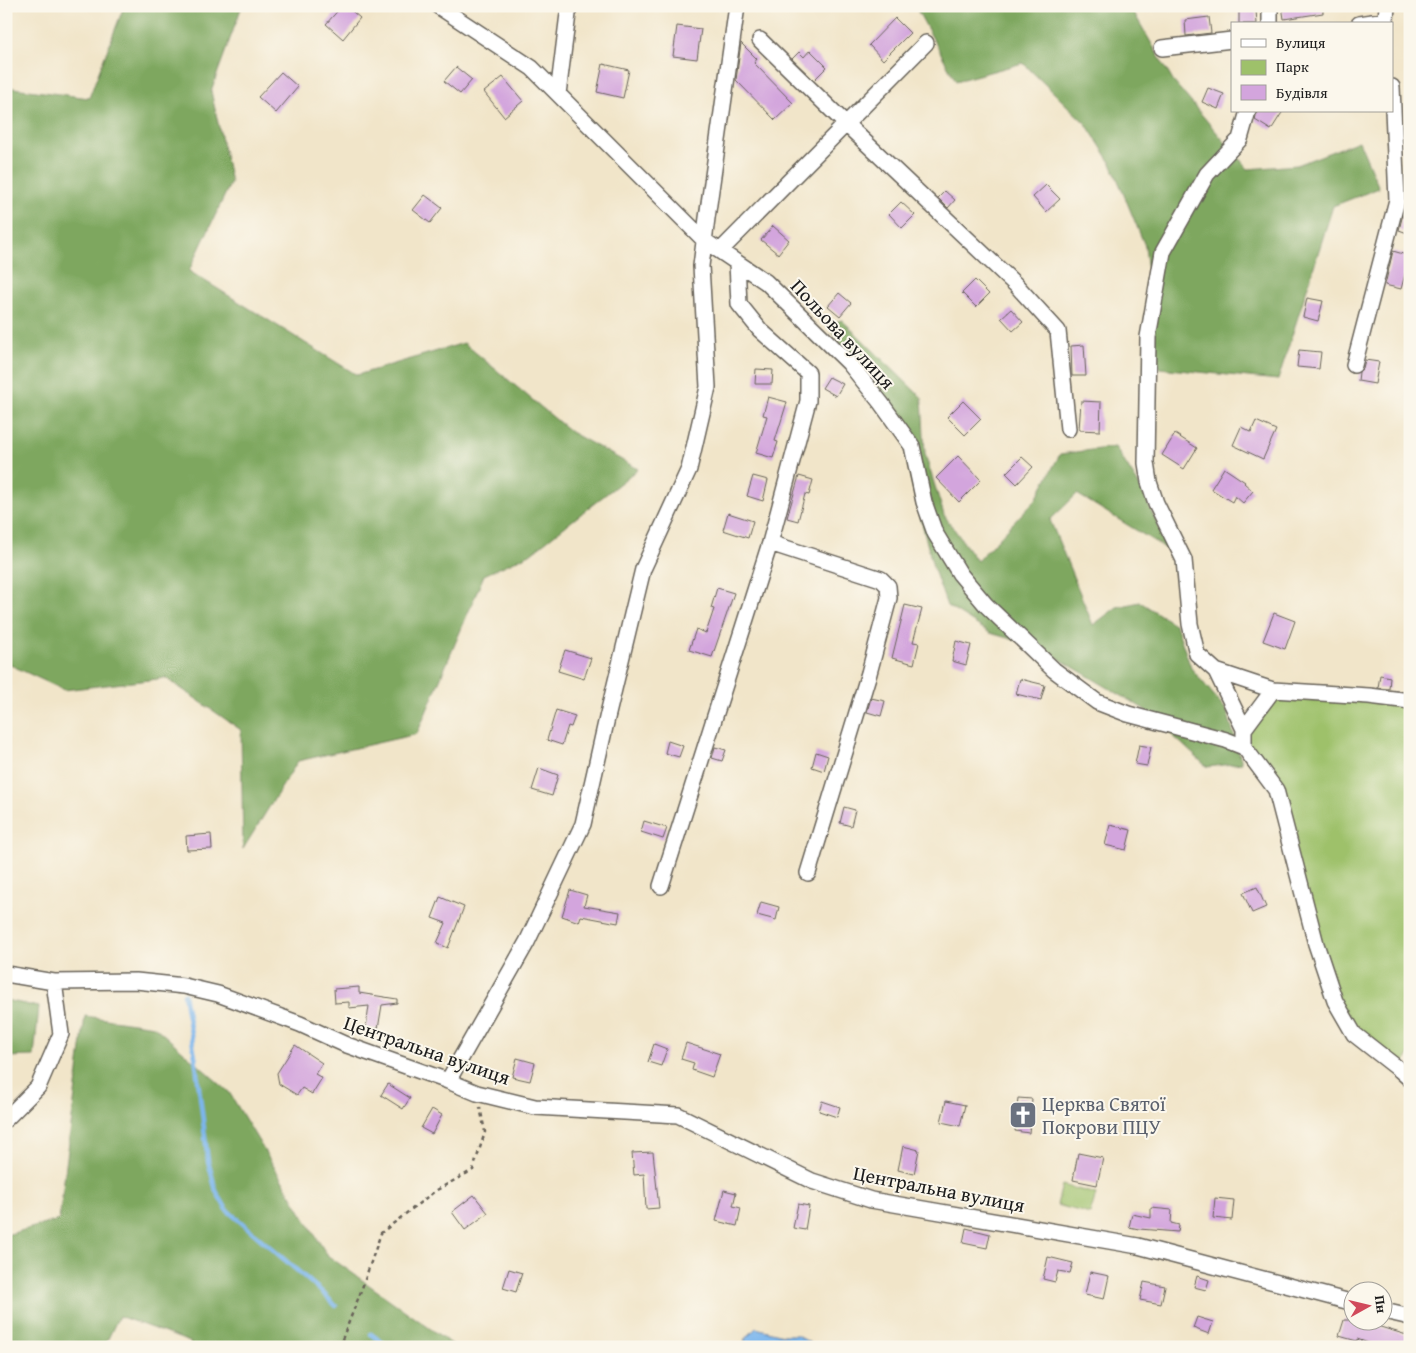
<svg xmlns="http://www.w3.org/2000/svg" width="1416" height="1353" font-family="'Gentium Book Plus',serif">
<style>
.green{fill:#9ec16a;stroke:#5d6e43}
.forest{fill:#7ea75e;stroke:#4d623d}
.water{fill:#7cb6ed;stroke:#4c6984}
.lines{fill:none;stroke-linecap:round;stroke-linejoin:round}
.stream{stroke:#7cb6ed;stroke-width:4.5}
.building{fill:#d3a5dd}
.street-casing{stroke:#676259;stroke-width:18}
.path{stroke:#676259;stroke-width:2.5;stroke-dasharray:4 4;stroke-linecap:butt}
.street{stroke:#fff;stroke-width:15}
.labels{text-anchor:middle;stroke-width:4;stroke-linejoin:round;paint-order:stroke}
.street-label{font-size:20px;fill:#1c1c1c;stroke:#fbf7ec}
.worship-label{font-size:20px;fill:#5b616d;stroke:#fbf7ec;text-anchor:start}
</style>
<rect width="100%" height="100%" fill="#fbf7ec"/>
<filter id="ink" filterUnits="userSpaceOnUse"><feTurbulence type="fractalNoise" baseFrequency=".02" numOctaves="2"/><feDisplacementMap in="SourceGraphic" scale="10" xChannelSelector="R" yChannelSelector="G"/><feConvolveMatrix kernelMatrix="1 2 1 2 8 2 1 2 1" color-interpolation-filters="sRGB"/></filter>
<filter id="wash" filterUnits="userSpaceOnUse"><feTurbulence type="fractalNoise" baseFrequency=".0096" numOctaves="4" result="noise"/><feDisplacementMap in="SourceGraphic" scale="20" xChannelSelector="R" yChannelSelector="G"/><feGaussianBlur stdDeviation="1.12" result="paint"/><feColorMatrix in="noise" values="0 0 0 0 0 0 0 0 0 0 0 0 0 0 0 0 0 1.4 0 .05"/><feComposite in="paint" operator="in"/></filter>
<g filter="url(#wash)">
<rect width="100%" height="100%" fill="#f1e5c9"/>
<path class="green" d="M 1273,690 L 1410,701 L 1410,1053 L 1400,1070 L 1354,1034 L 1335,1001 L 1276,790 L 1253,758 L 1244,729 Z
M 1062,1185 L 1096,1194 L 1090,1214 L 1057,1205 Z"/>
<path class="forest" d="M 124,6 L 242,6 L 211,91 L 231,182 L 189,271 L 357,375 L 464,343 L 571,432 L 638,469 L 530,554 L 484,575 L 417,734 L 298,761 L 243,849 L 241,730 L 166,678 L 64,690 L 6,663 L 6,87 L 89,98 Z
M 915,6 L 1130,6 L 1173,81 L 1248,169 L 1297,165 L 1359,141 L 1379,188 L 1333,206 L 1278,380 L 1159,368 L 1145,246 L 1110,161 L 1086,124 L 1023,63 L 956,81 Z
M 842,320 L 922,398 L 925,454 L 944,515 L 977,561 L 1036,499 L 1060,454 L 1115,447 L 1138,483 L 1170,551 L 1077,494 L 1050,520 L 1093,625 L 1117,607 L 1140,602 L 1176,625 L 1191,668 L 1227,711 L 1242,763 L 1207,767 L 1144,709 L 1039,647 L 990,633 L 947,606 L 933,567 L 910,475 L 901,420 L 826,324 Z
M 6,1000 L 39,1007 L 34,1056 L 6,1057 Z
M 85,1016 L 154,1026 L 229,1092 L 327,1255 L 456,1347 L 191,1347 L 190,1342 L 119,1316 L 104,1347 L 6,1347 L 6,1235 L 59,1220 Z"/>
<path class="water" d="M 756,1328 L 783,1335 L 797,1335 L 810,1343 L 811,1347 L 742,1347 L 746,1338 Z"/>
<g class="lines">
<path class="stream" d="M 184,994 L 195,1056 L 208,1161 L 216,1191 L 227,1210 L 322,1292 L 336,1306
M 371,1334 L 389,1347"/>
</g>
<g id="blocks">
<path class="building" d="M 342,6 L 346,6 L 360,18 L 343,39 L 326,24 Z
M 1282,6 L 1323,6 L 1323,13 L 1284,19 Z
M 1256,10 L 1257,24 L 1239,24 L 1239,11 Z
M 1209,17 L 1211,33 L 1186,36 L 1185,20 Z
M 895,18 L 910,33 L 883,60 L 869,45 Z
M 677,26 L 701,29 L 697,59 L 673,56 Z
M 741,43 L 757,59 L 754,63 L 793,103 L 775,120 L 736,80 Z
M 810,50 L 827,67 L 814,80 L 792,59 L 799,52 L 804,57 Z
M 603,64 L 629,70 L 623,98 L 597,92 Z
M 456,67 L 472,80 L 460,94 L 444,81 Z
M 281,72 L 298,87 L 276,113 L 258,97 Z
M 503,77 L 523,101 L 504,117 L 484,92 Z
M 1208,88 L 1224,94 L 1218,109 L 1202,102 Z
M 1257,111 L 1283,111 L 1271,130 L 1255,120 Z
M 1046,185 L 1060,199 L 1046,212 L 1033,197 Z
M 945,191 L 955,200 L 948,208 L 938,198 Z
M 425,195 L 442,208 L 430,223 L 413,210 Z
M 1407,198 L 1410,198 L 1410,234 L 1399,230 Z
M 901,202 L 915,215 L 902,228 L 889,214 Z
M 773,226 L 789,240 L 778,254 L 761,240 Z
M 1393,251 L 1410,256 L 1401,289 L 1385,285 Z
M 975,280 L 989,294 L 976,307 L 962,293 Z
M 839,293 L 851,303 L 840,316 L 828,306 Z
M 1307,298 L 1323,301 L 1318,321 L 1303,317 Z
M 1011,309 L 1023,322 L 1013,331 L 1001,318 Z
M 1084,345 L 1086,376 L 1072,376 L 1071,346 Z
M 1299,350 L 1321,352 L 1319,369 L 1297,367 Z
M 1365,360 L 1379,362 L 1375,384 L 1358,381 L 1359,372 L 1363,368 Z
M 756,369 L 773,370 L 772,384 L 755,384 Z
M 829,377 L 843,384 L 836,396 L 822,388 Z
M 768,397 L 787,402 L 775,441 L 778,442 L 773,458 L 756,453 L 767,416 L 763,415 Z
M 963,401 L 981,419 L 965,435 L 947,417 Z
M 1081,401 L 1101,402 L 1100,431 L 1079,430 Z
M 1256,421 L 1276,430 L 1263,459 L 1233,445 L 1241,427 L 1251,432 Z
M 1175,434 L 1197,448 L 1184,469 L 1162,455 Z
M 958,456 L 981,480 L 959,502 L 936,478 Z
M 1022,457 L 1033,467 L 1017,484 L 1006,473 Z
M 1224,468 L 1245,482 L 1244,483 L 1253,491 L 1243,503 L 1235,496 L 1232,502 L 1211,489 Z
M 753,476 L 768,480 L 763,501 L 747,496 Z
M 799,476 L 813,480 L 809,495 L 805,494 L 798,521 L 787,518 Z
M 728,513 L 753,521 L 748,538 L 723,530 Z
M 717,588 L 734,593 L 712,657 L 689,650 L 696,629 L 706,633 L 714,609 L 711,608 Z
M 905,605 L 922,609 L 913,642 L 919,643 L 914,664 L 892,658 Z
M 1274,613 L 1295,621 L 1285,649 L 1263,641 Z
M 956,641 L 971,645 L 966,665 L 952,661 Z
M 565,650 L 591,658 L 584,679 L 558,671 Z
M 1380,675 L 1390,677 L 1389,689 L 1378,688 Z
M 1020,679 L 1045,685 L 1041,700 L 1016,694 Z
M 871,698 L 885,701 L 881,716 L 867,712 Z
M 556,710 L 575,716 L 571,727 L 568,726 L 562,745 L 547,740 Z
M 668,741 L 683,746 L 679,757 L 665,753 Z
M 1139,745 L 1151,747 L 1147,766 L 1135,764 Z
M 715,747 L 726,750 L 722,761 L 712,758 Z
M 816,752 L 828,756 L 824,771 L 812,767 Z
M 539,768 L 558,775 L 552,796 L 532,790 Z
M 844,807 L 855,810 L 851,826 L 840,823 Z
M 644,821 L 667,828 L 663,839 L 641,832 Z
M 1110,825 L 1131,830 L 1126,850 L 1105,845 Z
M 211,834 L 212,849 L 187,850 L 186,836 Z
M 1257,887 L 1266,907 L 1252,913 L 1243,893 Z
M 570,890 L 587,895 L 584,906 L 620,912 L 618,923 L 581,916 L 579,922 L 562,916 Z
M 440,897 L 464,907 L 448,948 L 437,943 L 446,923 L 432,918 Z
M 761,902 L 779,907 L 776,920 L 757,915 Z
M 359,987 L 359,993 L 397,999 L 397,1003 L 382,1005 L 378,1029 L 366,1028 L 369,1006 L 349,1008 L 349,1002 L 335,1003 L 334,989 Z
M 686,1043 L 720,1054 L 712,1077 L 692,1070 L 694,1063 L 681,1059 Z
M 654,1044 L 667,1049 L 661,1066 L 648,1062 Z
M 295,1045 L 322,1063 L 315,1074 L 322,1078 L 312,1094 L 302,1088 L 297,1095 L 279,1084 L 277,1073 Z
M 517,1058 L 535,1063 L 530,1081 L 512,1077 Z
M 388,1084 L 410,1098 L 403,1109 L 381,1095 Z
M 1018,1098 L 1032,1099 L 1029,1133 L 1015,1131 Z
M 822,1101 L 840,1107 L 837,1117 L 819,1111 Z
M 946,1101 L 965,1105 L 960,1126 L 941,1122 Z
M 432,1109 L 442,1115 L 432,1134 L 421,1128 Z
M 903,1146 L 919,1150 L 914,1174 L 898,1170 Z
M 653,1152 L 659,1208 L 646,1209 L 644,1174 L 634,1175 L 632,1153 Z
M 1078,1153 L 1103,1158 L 1097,1185 L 1073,1180 Z
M 724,1190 L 736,1193 L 733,1206 L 741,1208 L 737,1226 L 716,1221 Z
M 474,1195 L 488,1213 L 465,1230 L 452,1212 Z
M 1215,1198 L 1234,1200 L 1232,1220 L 1213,1218 Z
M 798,1204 L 809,1206 L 805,1230 L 793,1228 Z
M 1151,1208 L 1172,1210 L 1171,1223 L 1179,1225 L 1178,1232 L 1139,1229 L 1129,1227 L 1132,1214 L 1151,1218 Z
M 966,1228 L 990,1234 L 987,1248 L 963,1243 Z
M 1048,1257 L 1073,1263 L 1070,1273 L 1058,1271 L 1055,1282 L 1043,1279 Z
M 509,1269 L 522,1273 L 516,1292 L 503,1288 Z
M 1090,1272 L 1109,1276 L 1104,1299 L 1085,1295 Z
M 1197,1276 L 1209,1280 L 1206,1290 L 1194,1287 Z
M 1144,1282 L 1165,1286 L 1161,1304 L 1140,1300 Z
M 1197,1317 L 1213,1322 L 1209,1334 L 1193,1328 Z
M 1344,1320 L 1379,1320 L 1377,1326 L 1410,1336 L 1410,1347 L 1380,1347 L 1357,1339 L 1357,1341 L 1339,1336 Z"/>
</g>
</g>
<g filter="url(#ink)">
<use href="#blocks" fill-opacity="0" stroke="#676259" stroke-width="1"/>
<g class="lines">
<g class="street-casing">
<path id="street" d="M 438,6 L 532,68 L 705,241 L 766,282 L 849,363 L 881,403 L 912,446 L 924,502 L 935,533 L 960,574 L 986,605 L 1054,670 L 1097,702 L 1128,714 L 1226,740 L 1244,747
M 1270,24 L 1270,6
M 1359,24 L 1386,20 L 1387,6
M 760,40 L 846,124 L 1016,285 L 1058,331 L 1068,429
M 1162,48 L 1232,40
M 558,94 L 569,6
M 720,251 L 926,43
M 1354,365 L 1397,200 L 1392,87
M 770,543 L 881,579 L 888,586 L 889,598 L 869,673 L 808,873
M 1216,671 L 1273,690 L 1369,696 L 1410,701
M 1273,690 L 1244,729 L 1244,747 L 1276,790 L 1316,944 L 1335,1001 L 1354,1034 L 1400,1070 L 1410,1079
M 1244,729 L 1216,671 L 1197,654 L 1190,624 L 1184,560 L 1156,503 L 1149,482 L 1146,463 L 1148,337 L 1163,252 L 1207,174 L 1240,139 L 1248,111
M 661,886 L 770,543 L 808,401 L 808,373 L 760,330 L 739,304 L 737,263
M 6,974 L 54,982 L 136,981 L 184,986 L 218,994 L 300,1024 L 344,1044 L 448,1081 L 477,1093 L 535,1107 L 678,1115 L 812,1181 L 871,1200 L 1138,1246 L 1354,1303
M 448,1081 L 527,942 L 583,824 L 607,718 L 643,569 L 689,469 L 708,387 L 701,266 L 707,218 L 737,6
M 6,1119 L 38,1087 L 61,1034 L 54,982
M 1384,1311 L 1410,1317"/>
</g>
<path class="path" d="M 339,1347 L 360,1294 L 381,1233 L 435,1191 L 473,1170 L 485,1132 L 480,1107"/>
<use href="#street" class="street"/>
</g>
</g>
<defs>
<g id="church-square" transform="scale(1.4375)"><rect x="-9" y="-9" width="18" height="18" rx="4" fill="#6b7280" stroke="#fbf7ec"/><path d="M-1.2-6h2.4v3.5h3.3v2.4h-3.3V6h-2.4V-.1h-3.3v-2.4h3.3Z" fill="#fff"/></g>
</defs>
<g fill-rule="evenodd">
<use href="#church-square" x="1023" y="1115"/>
</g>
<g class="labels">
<g class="street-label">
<text transform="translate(843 334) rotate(47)" y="7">Польова вулиця</text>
<text transform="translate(427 1050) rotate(19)" y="7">Центральна вулиця</text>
<text transform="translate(939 1189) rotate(11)" y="7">Центральна вулиця</text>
</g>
<g class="worship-label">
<text x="1042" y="1111">Церква Святої<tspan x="1042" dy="23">Покрови ПЦУ</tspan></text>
</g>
</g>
<rect width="1416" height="1353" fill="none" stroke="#fbf7ec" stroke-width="25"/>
<rect x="1231" y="22" width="162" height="90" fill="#fbf7ec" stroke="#a29f99"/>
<rect x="1241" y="39" width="25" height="8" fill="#ffffff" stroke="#a29f99"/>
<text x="1276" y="48" font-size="15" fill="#1c1c1c">Вулиця</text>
<rect x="1241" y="60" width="25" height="15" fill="#9ec16a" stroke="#a29f99"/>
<text x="1276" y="72" font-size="15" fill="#1c1c1c">Парк</text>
<rect x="1241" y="85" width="25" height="15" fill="#d3a5dd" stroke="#a29f99"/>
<text x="1276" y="98" font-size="15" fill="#1c1c1c">Будівля</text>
<g transform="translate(1368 1306) rotate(82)"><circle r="24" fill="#fbf7ec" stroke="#a29f99"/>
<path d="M0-4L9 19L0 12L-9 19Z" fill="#d1495b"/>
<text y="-8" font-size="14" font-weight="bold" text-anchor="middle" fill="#1c1c1c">Пн</text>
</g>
</svg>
